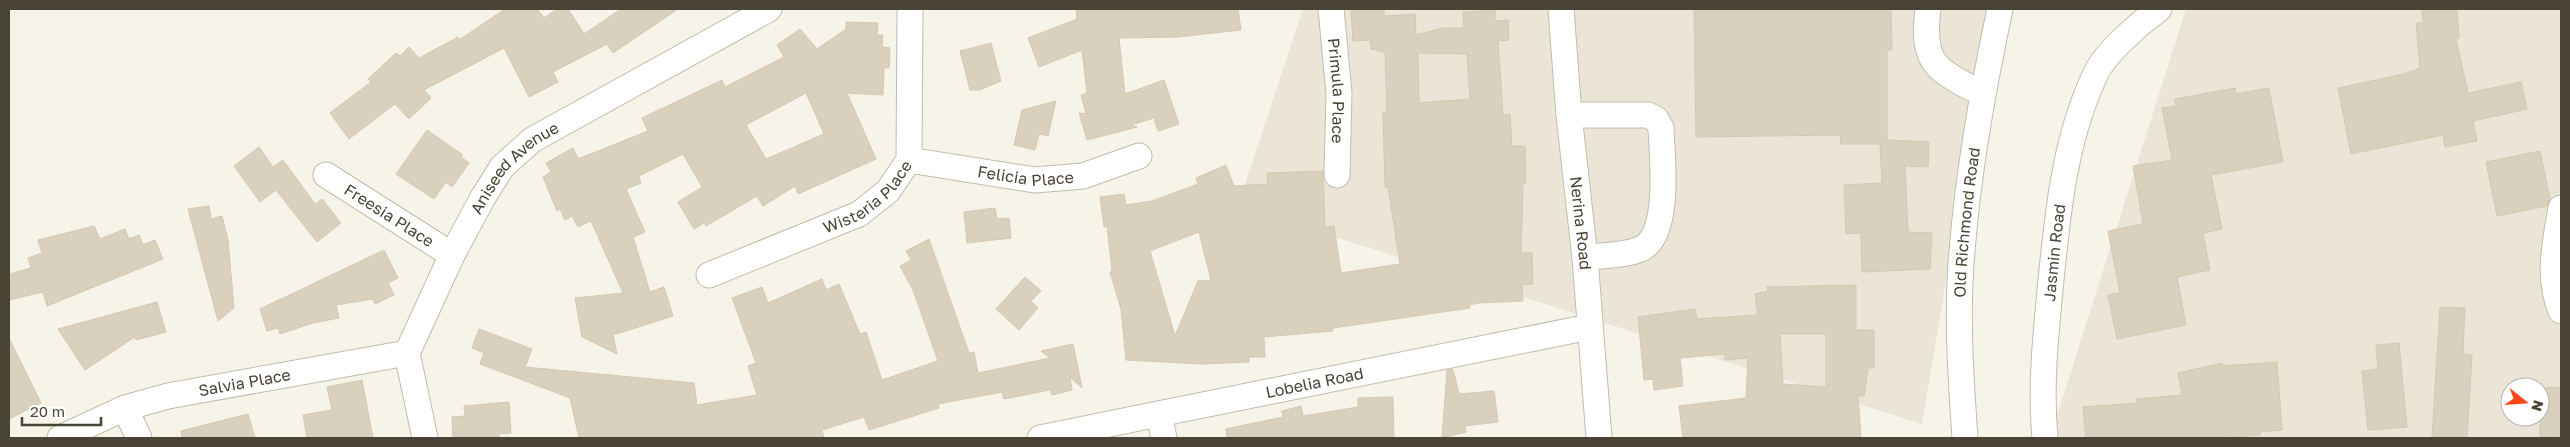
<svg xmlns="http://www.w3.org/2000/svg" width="2570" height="447" font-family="'Golos Text',sans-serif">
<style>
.residential{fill:#eae5d7;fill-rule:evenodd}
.building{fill:#d9d0bd;stroke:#d4c8b0;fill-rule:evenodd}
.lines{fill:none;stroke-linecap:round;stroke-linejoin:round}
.minor-casing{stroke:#c2bcaa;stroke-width:27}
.minor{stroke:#fff;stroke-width:25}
.labels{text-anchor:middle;stroke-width:4.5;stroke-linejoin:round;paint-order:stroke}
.street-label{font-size:16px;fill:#4a4436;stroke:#fff}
</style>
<rect width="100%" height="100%" fill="#f6f3e9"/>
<path class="residential" d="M 1303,9 L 1992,9 L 1922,424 L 1238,206 Z
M 2186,9 L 2561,9 L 2561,438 L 2050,438 ZM 2510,387 L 2540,387 L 2540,417 L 2510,417 Z"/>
<path class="building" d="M 505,9 L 537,9 L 544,18 L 557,9 L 568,9 L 584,34 L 621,9 L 678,9 L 613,53 L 607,44 L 553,72 L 558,82 L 529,97 L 504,48 L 424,90 L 431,98 L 409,119 L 395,104 L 349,139 L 330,113 L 371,82 L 368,79 L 396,53 L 400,56 L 409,47 L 419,58 L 458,37 L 459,40 Z
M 1076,9 L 1238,9 L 1241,30 L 1178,37 L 1119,38 L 1125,94 L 1164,80 L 1179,124 L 1158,131 L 1154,118 L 1131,125 L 1137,127 L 1087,140 L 1079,113 L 1086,114 L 1081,95 L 1087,93 L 1082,50 L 1039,67 L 1028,38 L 1077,19 Z
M 1384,9 L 1384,16 L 1415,14 L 1416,35 L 1443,28 L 1464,28 L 1463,12 L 1495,10 L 1495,21 L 1508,20 L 1509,40 L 1498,41 L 1503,115 L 1510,114 L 1512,146 L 1525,146 L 1526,183 L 1523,183 L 1521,253 L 1532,253 L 1533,284 L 1522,285 L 1523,301 L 1478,303 L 1469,305 L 1470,308 L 1333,328 L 1333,331 L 1264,337 L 1265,357 L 1249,357 L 1249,362 L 1202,364 L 1126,360 L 1121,309 L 1110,272 L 1112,271 L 1107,226 L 1104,227 L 1100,197 L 1124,194 L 1126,205 L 1152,201 L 1198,184 L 1196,178 L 1226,165 L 1234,186 L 1268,184 L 1267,173 L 1323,171 L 1325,227 L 1334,226 L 1341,273 L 1400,264 L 1388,187 L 1385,187 L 1383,112 L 1387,112 L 1385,52 L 1371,49 L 1370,40 L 1353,41 L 1351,11 ZM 1418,53 L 1467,54 L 1470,99 L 1419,103 ZM 1199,232 L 1211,280 L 1198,281 L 1175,336 L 1150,251 Z
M 1694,9 L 1891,9 L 1892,50 L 1887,50 L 1887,140 L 1929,142 L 1928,167 L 1905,166 L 1908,232 L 1932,233 L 1930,269 L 1862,272 L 1861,233 L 1846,234 L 1844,185 L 1882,183 L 1880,144 L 1840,144 L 1841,135 L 1696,137 Z
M 2422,9 L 2457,9 L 2459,38 L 2456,39 L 2468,93 L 2521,82 L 2527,109 L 2473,121 L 2477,141 L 2445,147 L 2443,135 L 2351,154 L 2338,88 L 2404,74 L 2420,68 L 2416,23 L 2423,23 Z
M 846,22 L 878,23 L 877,35 L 883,35 L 882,47 L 890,48 L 889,68 L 884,68 L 883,95 L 847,93 L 876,159 L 798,194 L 795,186 L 763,206 L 757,196 L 706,226 L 704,223 L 694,229 L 678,202 L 702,187 L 683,154 L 639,176 L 641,183 L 626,189 L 645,232 L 633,237 L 650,292 L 664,287 L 673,316 L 613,335 L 617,354 L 582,337 L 575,298 L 623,293 L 591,221 L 578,227 L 572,216 L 565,220 L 560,209 L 557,211 L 543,177 L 551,172 L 546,163 L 573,148 L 578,159 L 648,131 L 642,118 L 722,80 L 725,87 L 784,57 L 777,45 L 800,29 L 817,49 L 846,29 ZM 806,93 L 824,134 L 766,159 L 746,125 Z
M 991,43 L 1001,81 L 979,90 L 970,90 L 960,51 Z
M 2235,88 L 2236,94 L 2269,88 L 2283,162 L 2211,175 L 2222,229 L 2203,233 L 2210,270 L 2177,277 L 2186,325 L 2117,339 L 2108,295 L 2120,293 L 2108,231 L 2143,224 L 2133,166 L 2172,160 L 2162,108 L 2176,106 L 2175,99 Z
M 1056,101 L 1048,136 L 1039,134 L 1035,150 L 1014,145 L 1022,110 Z
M 427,130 L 463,155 L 461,157 L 469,163 L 452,187 L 446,182 L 434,199 L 396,174 Z
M 259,147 L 273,167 L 283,160 L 315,204 L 322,199 L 341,223 L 317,242 L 276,190 L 260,202 L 234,166 Z
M 2540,151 L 2550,199 L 2547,206 L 2497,216 L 2486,162 Z
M 209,206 L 211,219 L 222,216 L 228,240 L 234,308 L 218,321 L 188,209 Z
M 995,208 L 997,219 L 1009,218 L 1011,238 L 967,243 L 964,212 Z
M 94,226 L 100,239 L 125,229 L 129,239 L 139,235 L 143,245 L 155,240 L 163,259 L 47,306 L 43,292 L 9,300 L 9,274 L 31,268 L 28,258 L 42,253 L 38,240 Z
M 929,239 L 969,353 L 974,352 L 978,373 L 1050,358 L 1041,351 L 1073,344 L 1082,388 L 1070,377 L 1072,390 L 1052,395 L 1050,390 L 1004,399 L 1002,392 L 938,404 L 939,408 L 869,430 L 864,417 L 822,430 L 824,438 L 579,438 L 570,398 L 480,364 L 484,353 L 472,348 L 479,329 L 532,349 L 525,367 L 694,383 L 697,405 L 757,395 L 748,366 L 756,363 L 732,298 L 762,287 L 768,303 L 822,279 L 826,290 L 839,284 L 860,334 L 866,332 L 882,380 L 938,361 L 913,290 L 900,266 L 911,260 L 906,251 Z
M 384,250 L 398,278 L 388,283 L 394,295 L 375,304 L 373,299 L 336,305 L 339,318 L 313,323 L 280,334 L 278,328 L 267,331 L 260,309 Z
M 1025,277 L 1041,291 L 1031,301 L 1038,308 L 1019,330 L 996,309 Z
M 1856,285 L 1856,330 L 1874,330 L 1874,368 L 1868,368 L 1864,396 L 1858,395 L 1861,438 L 1683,438 L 1679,406 L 1746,398 L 1748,358 L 1725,360 L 1725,354 L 1680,358 L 1683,386 L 1654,390 L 1653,379 L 1644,380 L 1638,317 L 1695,309 L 1697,319 L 1758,315 L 1755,294 L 1768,291 L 1767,287 ZM 1780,334 L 1826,334 L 1826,387 L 1783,384 Z
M 157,302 L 166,332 L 136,340 L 135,337 L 85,370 L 58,329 Z
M 2440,307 L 2465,308 L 2463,354 L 2472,355 L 2467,438 L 2432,438 Z
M 9,338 L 41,403 L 9,419 Z
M 2399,343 L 2407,427 L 2368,430 L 2362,371 L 2378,369 L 2376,345 Z
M 2277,362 L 2282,430 L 2260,432 L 2260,435 L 2223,438 L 2086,438 L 2083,407 L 2137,403 L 2136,399 L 2182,395 L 2178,373 L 2222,363 L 2223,366 Z
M 1453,369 L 1459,394 L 1494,391 L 1498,422 L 1465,426 L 1466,432 L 1442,438 L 1447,370 Z
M 362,380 L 373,438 L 307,438 L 303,415 L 332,410 L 327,387 Z
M 2561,387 L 2561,436 L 2540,437 L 2540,388 Z
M 1393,397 L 1394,438 L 1227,438 L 1226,429 L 1283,417 L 1282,411 L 1301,406 L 1303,416 L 1358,407 L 1358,398 Z
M 509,402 L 511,433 L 499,434 L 499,438 L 453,438 L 452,417 L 465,416 L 464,406 Z
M 248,414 L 255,438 L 182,438 L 181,431 Z"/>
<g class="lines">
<g class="minor-casing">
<g id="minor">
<path id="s1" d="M 1331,9 L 1339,93 L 1337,175"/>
<path id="s2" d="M 1561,9 L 1569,115 L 1585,258 L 1599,438"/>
<path d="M 1928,9 C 1921,66 1937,69 1982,94"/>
<path d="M 1569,115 L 1648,115 L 1656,119 L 1661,128 C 1662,157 1672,239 1638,250 C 1622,256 1602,255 1585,258"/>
<path id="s3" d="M 909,160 L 1035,180 L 1083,176 L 1139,156"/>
<path id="s4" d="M 326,175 L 452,255"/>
<path d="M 2561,208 C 2555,242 2547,278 2561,311"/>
<path id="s5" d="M 709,275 L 859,214 L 888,191 L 909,160 L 910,10"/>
<path d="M 125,408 L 139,438"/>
<path d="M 1159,414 L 1164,438"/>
<path id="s6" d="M 60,438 L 125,408 L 168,396 L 407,353"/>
<path id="s7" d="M 425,438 L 407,353 L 452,255 L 482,199 L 502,167 L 532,140 L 769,9"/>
<path id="s8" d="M 1040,438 L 1589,327"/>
<path id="s9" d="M 1965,438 C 1961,381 1957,321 1961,264 C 1967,178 1982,93 2000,9"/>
<path id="s10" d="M 2045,438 C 2040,385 2046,333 2051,280 C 2058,210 2065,138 2096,73 C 2106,52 2140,23 2159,9"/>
</g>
</g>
<use href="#minor" class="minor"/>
</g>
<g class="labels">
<g class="street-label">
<text dy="6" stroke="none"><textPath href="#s1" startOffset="82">Primula Place</textPath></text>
<text dy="6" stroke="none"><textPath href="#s7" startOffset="304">Aniseed Avenue</textPath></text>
<text dy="6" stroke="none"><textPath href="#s3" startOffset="118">Felicia Place</textPath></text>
<text dy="6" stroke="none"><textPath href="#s5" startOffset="179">Wisteria Place</textPath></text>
<text dy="6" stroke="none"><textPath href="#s4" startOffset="75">Freesia Place</textPath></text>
<text dy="6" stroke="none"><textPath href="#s9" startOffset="216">Old Richmond Road</textPath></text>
<text dy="6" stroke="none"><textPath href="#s2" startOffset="215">Nerina Road</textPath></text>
<text dy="6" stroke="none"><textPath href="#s10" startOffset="186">Jasmin Road</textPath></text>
<text dy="6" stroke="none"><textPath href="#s6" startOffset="194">Salvia Place</textPath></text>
<text dy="6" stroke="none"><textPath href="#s8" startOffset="280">Lobelia Road</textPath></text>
</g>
</g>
<rect width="2570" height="447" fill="none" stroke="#4a4436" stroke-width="20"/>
<g transform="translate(2525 402) rotate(107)"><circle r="24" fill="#ffffff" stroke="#b7b4af"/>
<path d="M0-4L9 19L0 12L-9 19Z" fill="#ff4817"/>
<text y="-8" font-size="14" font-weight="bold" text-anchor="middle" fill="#4a4436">N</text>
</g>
<path d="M22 417v8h79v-8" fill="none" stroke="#4a4436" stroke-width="2.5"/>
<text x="30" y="417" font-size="15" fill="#4a4436" stroke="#ffffff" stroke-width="4" paint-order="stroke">20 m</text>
</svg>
